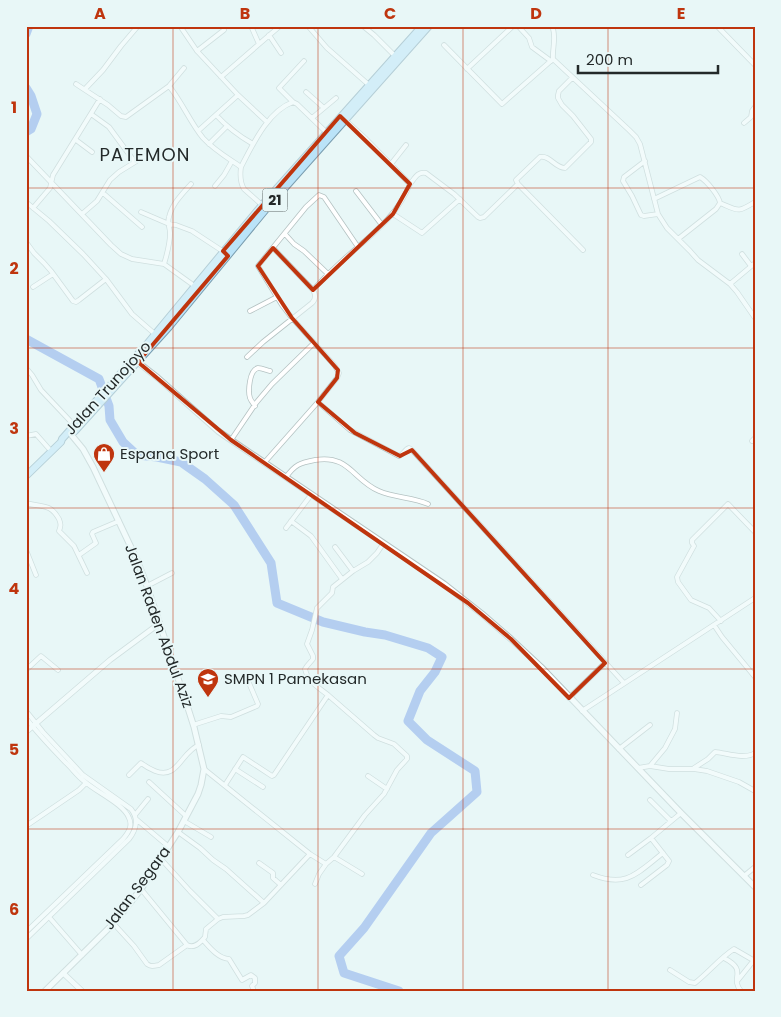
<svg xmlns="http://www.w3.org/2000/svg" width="781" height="1017" font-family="Poppins,sans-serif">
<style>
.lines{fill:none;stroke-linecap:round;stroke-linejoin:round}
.river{stroke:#779ce7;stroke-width:9}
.minor-casing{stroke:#b4c2c2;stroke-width:5.5}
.tertiary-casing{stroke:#b4c2c2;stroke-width:6}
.secondary-casing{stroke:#b4c2c2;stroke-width:7}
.trunk-casing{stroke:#7a9daf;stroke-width:8}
.minor{stroke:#fff;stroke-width:4}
.tertiary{stroke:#fff;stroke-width:4.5}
.secondary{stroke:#fff;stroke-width:5}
.trunk{stroke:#bae3f8;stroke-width:6}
.marked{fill:none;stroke:#bf350e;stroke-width:4;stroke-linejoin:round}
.grid{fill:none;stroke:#bf350e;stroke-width:1;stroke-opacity:0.55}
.labels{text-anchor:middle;stroke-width:4;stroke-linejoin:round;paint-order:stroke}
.shield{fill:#e8f7f7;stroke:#5e6767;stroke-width:1}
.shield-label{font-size:14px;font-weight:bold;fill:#232929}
.street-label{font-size:15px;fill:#232929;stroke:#e8f7f7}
.poi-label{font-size:15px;fill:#232929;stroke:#e8f7f7;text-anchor:start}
.quarter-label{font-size:18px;letter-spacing:1px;fill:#232929;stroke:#e8f7f7}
.neatline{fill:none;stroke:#bf350e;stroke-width:2}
.grid-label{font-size:16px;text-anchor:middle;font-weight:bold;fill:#bf350e}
</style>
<rect width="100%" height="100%" fill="#e8f7f7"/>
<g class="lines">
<path class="river" d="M 26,34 L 29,26
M 26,88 L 31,96 L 37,114 L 31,129 L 26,132
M 26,339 L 99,379 L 109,406 L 110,420 L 123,442 L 137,455 L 157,457 L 181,462 L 205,479 L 234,505 L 271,563 L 277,603 L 323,622 L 365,632 L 385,635 L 428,648 L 442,657 L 435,672 L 420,691 L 408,721 L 427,740 L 475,771 L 477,792 L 431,833 L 364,928 L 339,956 L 344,973 L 399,991"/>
<g class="minor-casing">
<path id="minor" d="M 180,26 L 197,51 L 238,95 L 267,122
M 251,26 L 259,44
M 308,26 L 327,48 L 369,85
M 363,26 L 374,35 L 395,56
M 518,26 L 529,38 L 532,47 L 551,61
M 552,26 C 557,37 552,48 553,59 L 629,130 L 636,137 L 640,144 L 658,214 L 667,228 L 690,251 L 698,260 L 730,284 L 737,292 L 755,318
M 717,26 L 755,65
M 269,35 L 281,53
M 444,45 L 502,104 L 553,59
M 197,51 L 224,30
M 467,69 L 513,26
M 221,77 L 280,26
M 76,84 L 108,105 L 121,116 L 126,117 L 169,86 L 184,68
M 169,86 C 182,102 190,122 203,138 C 214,150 228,158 241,167
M 85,89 L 103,70 L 121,46 L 138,26
M 306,92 L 324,108
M 293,102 L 279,88 L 304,61
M 91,114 L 109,127 L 134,161
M 216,115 C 227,127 239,136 253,144
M 312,118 L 336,98
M 744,123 L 751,117 L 752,111 L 755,107
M 198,131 L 238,95
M 76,140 L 92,152
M 209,144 L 227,126
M 26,156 L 111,245 L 121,254 L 132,259 L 164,264 L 196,287
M 645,161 L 624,177 L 623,181 L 632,196 L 641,215 L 644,216 L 658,214
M 391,164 L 406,145
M 410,184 C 415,178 418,171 426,173 L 454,194 L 478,217 L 480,218 L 484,217 L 518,184 L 583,250
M 518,184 L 516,180 L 540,157 C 550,155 555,168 565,168 L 591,142 L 591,139 L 573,116 L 562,105 L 558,98 L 558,95 L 559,91 L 572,78
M 215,186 L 224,175 L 232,161
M 356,191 L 382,225
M 103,193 L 142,227
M 654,199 L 700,177 C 707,181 719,196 720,203 L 716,209 L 678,239
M 26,202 L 49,221 L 83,254 L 106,279 L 132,314 L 156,335
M 720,203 C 739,211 737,213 755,202
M 262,205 L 244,189 C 240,182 240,174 241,167 C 253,144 268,111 293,102 L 297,104 L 326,132
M 33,208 L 50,188 L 53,175 L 100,99
M 141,212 L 169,224 L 176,225 L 192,231 L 224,252
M 82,214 L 97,201 L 110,180 L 119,172 L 148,154
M 393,214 L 422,233 L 460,199
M 285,234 L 294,244 L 304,251 L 328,274
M 26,242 L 34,253 L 44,263 L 51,271 L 73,301 L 76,302 L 79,300 L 106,279
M 742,254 L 751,266
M 164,264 C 167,254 170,245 170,233 C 170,228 167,223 169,217 C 172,204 182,194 191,184
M 730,284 L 755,263
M 33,287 L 53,274
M 313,290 C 322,280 331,271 341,262 C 368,237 396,219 410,184 L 365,138 L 344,119
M 250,311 L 277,297
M 247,357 L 263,342 L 312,303 C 316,299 316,295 313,290 L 273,248
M 26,368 L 32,375 L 41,390 L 74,425
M 318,402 L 350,430 L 399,456 C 403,455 405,449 409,448 L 412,450 L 624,683
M 255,406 C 253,403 251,401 250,398 C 248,392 249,370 258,368 C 262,368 266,370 270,371
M 26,436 L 36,434 L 51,451
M 231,440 L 256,403 L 272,384 L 314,343
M 752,441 L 755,438
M 264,463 L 318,402 L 337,378 L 339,373 L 335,366 L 292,318 L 282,305 L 258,266 L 306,207 L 319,195 L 324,197 L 358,247
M 286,477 C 295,465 299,463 315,460 C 349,454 353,480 379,491 C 395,498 412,497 428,504
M 26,503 C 43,508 50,503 59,519 C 61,524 61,526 59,531 L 74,546 L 87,573
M 291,521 L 311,536 L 342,579
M 286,528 L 311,495
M 335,547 L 353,571
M 26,550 L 36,575
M 79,555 L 96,543 L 92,534 L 93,532 L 119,521
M 147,586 L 172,573
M 721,621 L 709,608 L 691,600 L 678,582 L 677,577 L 694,546 L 692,543 L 692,540 L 728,504 L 755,532
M 714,625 L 722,637 L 755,677
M 26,670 L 41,656 L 58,670
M 328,695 C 318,687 308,682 305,669 L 307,666 L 313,659 L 313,656 L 307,644 L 312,630 L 317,608 L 332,593 L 333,587 L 353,571 L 368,562 L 377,553 L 383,544
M 569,698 L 605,663
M 26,711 L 43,732 L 83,775 L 131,809 C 139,819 136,830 129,839 L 26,939
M 582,711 L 755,598
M 26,718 C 38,734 52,748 65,762 C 72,768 77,776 84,781 C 96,792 124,804 129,818 C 133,826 128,833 123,839 L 26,932
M 193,725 L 221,716 L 231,717 L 257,706 L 258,704 L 249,683
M 619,749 L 650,725
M 650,766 L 669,769 L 694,769 L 707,771 L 739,782 L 755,791
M 638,768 L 650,766 L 665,748 L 675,729 L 677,713
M 694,768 L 708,759 L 715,752 C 727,753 744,760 755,753
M 204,769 L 310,854 L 326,864
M 235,769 L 263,787
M 129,775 L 141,763 C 145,766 150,769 155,771 C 178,780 181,752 199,745
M 368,776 L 387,789
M 149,782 L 186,816
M 225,785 L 243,757 L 272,776 L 274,775 L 328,695 L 374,735 L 378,738 L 394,744 L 407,756 L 407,759 L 397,770 L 384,794 L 365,815 L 334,857 L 326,864 L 319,874 L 315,884
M 650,800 L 671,821
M 135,815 L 148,799
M 136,819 L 169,847
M 184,821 L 211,837
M 26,826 L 79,790 L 86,783
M 178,832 L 200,848 L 213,860 L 226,869 L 264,903 L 310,854
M 628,855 L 651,838
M 334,857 L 362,874
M 161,859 L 190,891 L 218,919
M 259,863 L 273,873 L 273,878 L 281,885
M 593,875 C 627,888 637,873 663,853
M 744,876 L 755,867
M 641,885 L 667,865 L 669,861 L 651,838 L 681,813
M 141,889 L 187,945
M 49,917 L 82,955
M 114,924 L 134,946 L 147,964 C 151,967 154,966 159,965 L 187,945 C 194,949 200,943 205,937 L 206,929 L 218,919 L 223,917 L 244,916 L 248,915 L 264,903
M 203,940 C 210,948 218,958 229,959 L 242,980 L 251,975 L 255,978 L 255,983 L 252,986 L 254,991
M 724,958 C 749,971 729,977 741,991
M 670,970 L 689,982 L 695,983 C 709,972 720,958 734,949 L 753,960
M 738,980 L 754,960"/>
</g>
<g class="tertiary-casing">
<path id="tertiary" d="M 26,732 L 110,660 L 160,623
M 63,973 L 82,991"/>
</g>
<g class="secondary-casing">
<path id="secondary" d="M 135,360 L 158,378 L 218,431 L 231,440 L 444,584 L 482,614 L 511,639 L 541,667 L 681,813 L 755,887
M 45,991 L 115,922 L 141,889 L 178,832 L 198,794 L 201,785 L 204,769 L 194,727 L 187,705 L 147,586 L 137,560 L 93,467 L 83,449 L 69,432"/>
</g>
<g class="trunk-casing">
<path id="trunk" d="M 75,431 L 169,327 L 267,208 L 323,145 L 429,26
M 26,476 L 61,442 L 62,439 L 147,344 L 262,205 L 422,26"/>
</g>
<use href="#minor" class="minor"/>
<use href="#tertiary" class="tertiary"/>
<use href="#secondary" class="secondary"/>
<use href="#trunk" class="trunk"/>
</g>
<path d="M0 0H781V1017H0ZM 340,116 L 410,184 L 393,214 L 313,290 L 273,248 L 258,266 L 292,318 L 338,370 L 337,378 L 318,402 L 355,433 L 400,456 L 412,450 L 605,663 L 569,698 L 511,639 L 468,603 L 231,440 L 138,362 L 228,256 L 223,251 Z" fill="#e8f7f7" fill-opacity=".55" fill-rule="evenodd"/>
<path class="marked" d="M 340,116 L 410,184 L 393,214 L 313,290 L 273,248 L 258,266 L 292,318 L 338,370 L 337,378 L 318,402 L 355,433 L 400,456 L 412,450 L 605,663 L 569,698 L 511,639 L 468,603 L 231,440 L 138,362 L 228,256 L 223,251 Z"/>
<path class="grid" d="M 173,26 L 173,991M 318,26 L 318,991M 463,26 L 463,991M 608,26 L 608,991M 26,188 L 755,188M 26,348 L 755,348M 26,508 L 755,508M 26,669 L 755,669M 26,829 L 755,829"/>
<defs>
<g id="shop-pin" transform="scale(1.125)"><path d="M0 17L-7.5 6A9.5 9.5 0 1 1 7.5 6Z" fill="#bf350e" stroke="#e8f7f7"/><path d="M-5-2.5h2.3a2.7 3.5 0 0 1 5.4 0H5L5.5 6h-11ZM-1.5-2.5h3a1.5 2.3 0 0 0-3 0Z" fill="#fff"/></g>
<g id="school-pin" transform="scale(1.125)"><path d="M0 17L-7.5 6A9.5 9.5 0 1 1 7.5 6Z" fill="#bf350e" stroke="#e8f7f7"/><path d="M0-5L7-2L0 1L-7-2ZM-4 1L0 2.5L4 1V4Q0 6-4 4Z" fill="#fff"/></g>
</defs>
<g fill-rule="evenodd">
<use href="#shop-pin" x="104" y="454"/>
<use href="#school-pin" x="208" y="679"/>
</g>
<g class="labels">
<rect class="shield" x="262.5" y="188.5" width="25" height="23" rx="4"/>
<g class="shield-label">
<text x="275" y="205">21</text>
</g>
<g class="street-label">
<text transform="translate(108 388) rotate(-48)" y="5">Jalan Trunojoyo</text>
<text transform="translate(159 626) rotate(70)" y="5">Jalan Raden Abdul Aziz</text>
<text transform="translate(137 888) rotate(-53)" y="5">Jalan Segara</text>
</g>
<g class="poi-label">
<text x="120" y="459">Espana Sport</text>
<text x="224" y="684">SMPN 1 Pamekasan</text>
</g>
<g class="quarter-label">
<text x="145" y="161">PATEMON</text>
</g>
</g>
<rect width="781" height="1017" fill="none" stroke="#e8f7f7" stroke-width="55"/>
<path d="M578 65v8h140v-8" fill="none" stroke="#232929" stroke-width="2.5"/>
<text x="586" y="65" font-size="15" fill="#232929" stroke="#e8f7f7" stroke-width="4" paint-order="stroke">200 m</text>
<rect x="28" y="28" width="726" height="962" class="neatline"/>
<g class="grid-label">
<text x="100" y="19">A</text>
<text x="245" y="19">B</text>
<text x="390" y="19">C</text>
<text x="536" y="19">D</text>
<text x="681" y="19">E</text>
<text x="14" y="113">1</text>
<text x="14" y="274">2</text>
<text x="14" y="434">3</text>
<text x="14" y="594">4</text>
<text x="14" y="755">5</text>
<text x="14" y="915">6</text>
</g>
</svg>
